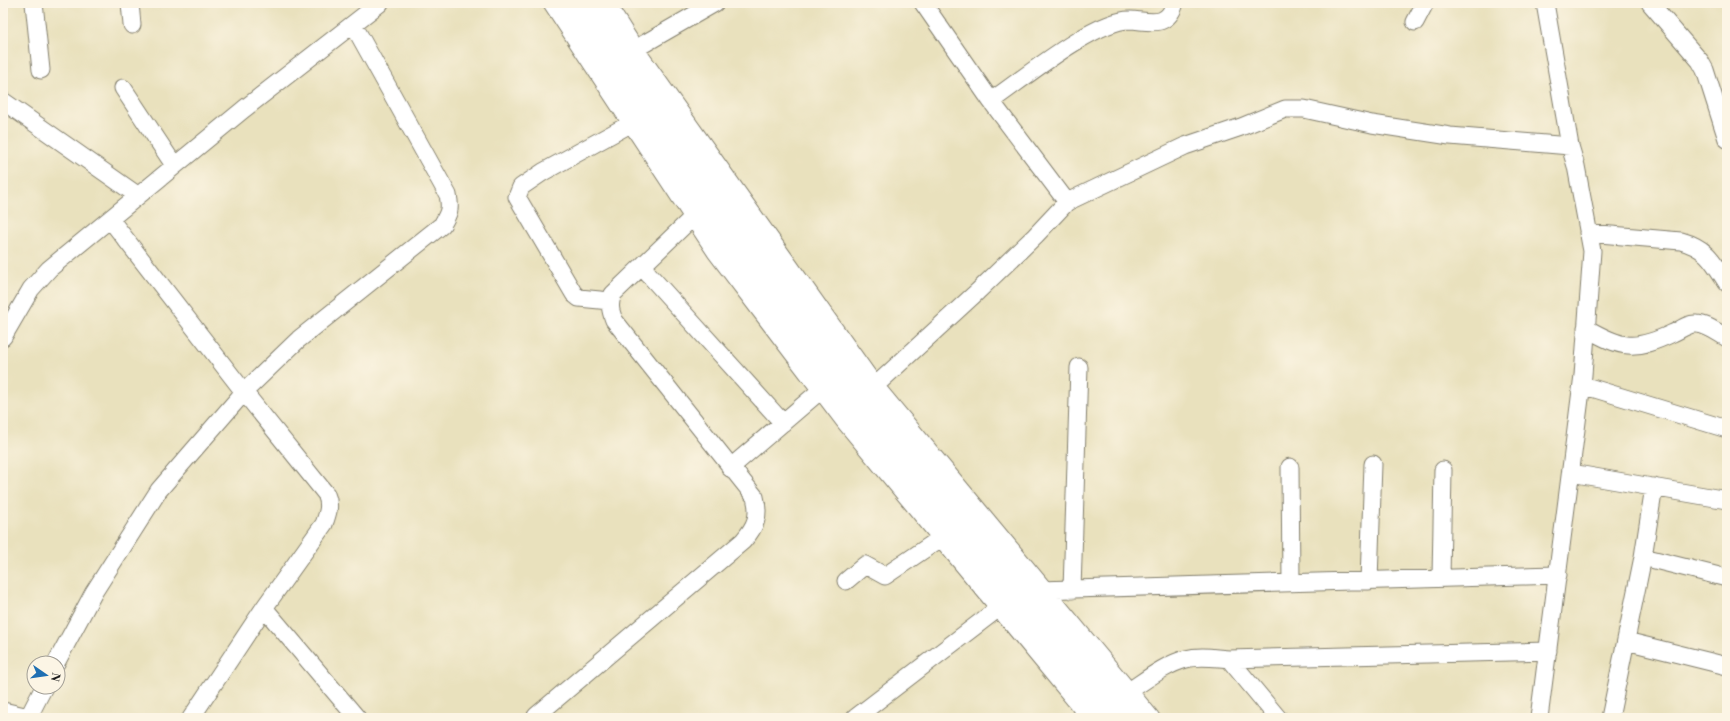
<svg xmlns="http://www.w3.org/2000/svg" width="1730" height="721" font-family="'Libre Bodoni',serif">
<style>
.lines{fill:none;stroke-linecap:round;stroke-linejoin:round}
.minor-casing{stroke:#827e6c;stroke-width:19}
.highway-casing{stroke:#827e6c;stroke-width:24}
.minor{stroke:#fff;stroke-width:17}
.highway{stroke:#fff;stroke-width:22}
</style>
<rect width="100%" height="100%" fill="#fcf5e5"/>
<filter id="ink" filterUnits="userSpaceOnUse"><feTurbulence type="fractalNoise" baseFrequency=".025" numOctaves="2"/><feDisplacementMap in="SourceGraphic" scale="8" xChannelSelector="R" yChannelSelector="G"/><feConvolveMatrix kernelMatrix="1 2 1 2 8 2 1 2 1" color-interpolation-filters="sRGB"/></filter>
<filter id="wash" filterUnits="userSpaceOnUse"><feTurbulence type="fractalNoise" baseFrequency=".012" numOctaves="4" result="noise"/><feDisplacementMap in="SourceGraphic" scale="16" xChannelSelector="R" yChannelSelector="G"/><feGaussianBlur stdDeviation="0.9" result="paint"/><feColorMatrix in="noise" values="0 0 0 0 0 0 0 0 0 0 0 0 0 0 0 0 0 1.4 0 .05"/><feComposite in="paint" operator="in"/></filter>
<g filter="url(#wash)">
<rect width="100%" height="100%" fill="#e9e1bd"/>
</g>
<g filter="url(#ink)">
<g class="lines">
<g class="minor-casing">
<path id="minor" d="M 34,3 L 41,70
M 130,3 L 132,25
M 552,3 L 716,252 L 846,423 L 1090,718
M 606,3 L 635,49 L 875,386 L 1151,718
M 923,3 L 991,101 L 1067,202
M 1650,3 L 1700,61 L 1705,70 L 1727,139
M 1415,22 L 1425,3
M 635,49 L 715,3
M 123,88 L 174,165
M 3,101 L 137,195
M 991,101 C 1022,80 1094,20 1130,20 C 1150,21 1167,29 1175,3
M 110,219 L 244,392 L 326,494 C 331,505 328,513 324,524 L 264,608 L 191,718
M 1588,233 L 1681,241 C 1707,248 1713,261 1727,283
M 642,267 L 783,423
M 610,301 L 579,298 L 574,294 L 517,197 L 521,187 L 543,172 L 632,123
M 1586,328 C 1622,349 1635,351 1673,333 C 1680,330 1689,323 1696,324 C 1707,324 1718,333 1727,338
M 3,337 L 31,289 L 49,269 L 244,109 L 380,3
M 1582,385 L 1727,429
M 875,386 L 977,292 L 1035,236 L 1067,202 L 1185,146 L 1241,127 L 1285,109 L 1304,109 L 1372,124 L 1450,136 L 1570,146
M 1290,467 L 1291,583
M 730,468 L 821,390
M 1571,473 L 1727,500
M 1643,557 L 1727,578
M 1441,578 L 1443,470
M 846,581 L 865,565 L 885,576 L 941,538
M 1369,581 L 1373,464
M 1039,590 L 1558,575
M 1072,590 L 1079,367
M 264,608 L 357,718
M 1626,641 L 1727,666
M 1229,659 L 1278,718
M 56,663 L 94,592 L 159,490 L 244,392 L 299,339 L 442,225 C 449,213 451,209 448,195 L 353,24
M 1129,691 C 1146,680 1166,664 1186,659 C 1200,655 1215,658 1229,659 L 1548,651
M 3,711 L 33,718
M 536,716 L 743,541 C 756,526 760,516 755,497 L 614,320 C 610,310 609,304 613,294 L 693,217
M 28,718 L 44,687
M 855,718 L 1008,601
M 1539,718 L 1583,375 L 1592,251 L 1576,166 L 1570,146 L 1545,3
M 1610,718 L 1643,557 L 1654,487"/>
</g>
<g class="highway-casing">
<path id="highway" d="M 569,3 C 654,129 738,255 829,377 C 917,494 1013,606 1108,718
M 589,3 C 672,126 753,251 843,370 C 934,489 1034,603 1130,718"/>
</g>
<use href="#minor" class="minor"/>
<use href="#highway" class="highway"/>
</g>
</g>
<rect width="1730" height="721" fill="none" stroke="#fcf5e5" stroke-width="16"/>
<g transform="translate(46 675) rotate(103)"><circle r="19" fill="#fcf5e5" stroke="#a29e95"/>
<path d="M0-3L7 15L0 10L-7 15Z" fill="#1f6fb2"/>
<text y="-6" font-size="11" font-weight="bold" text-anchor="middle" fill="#1c1c1c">N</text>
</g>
</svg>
